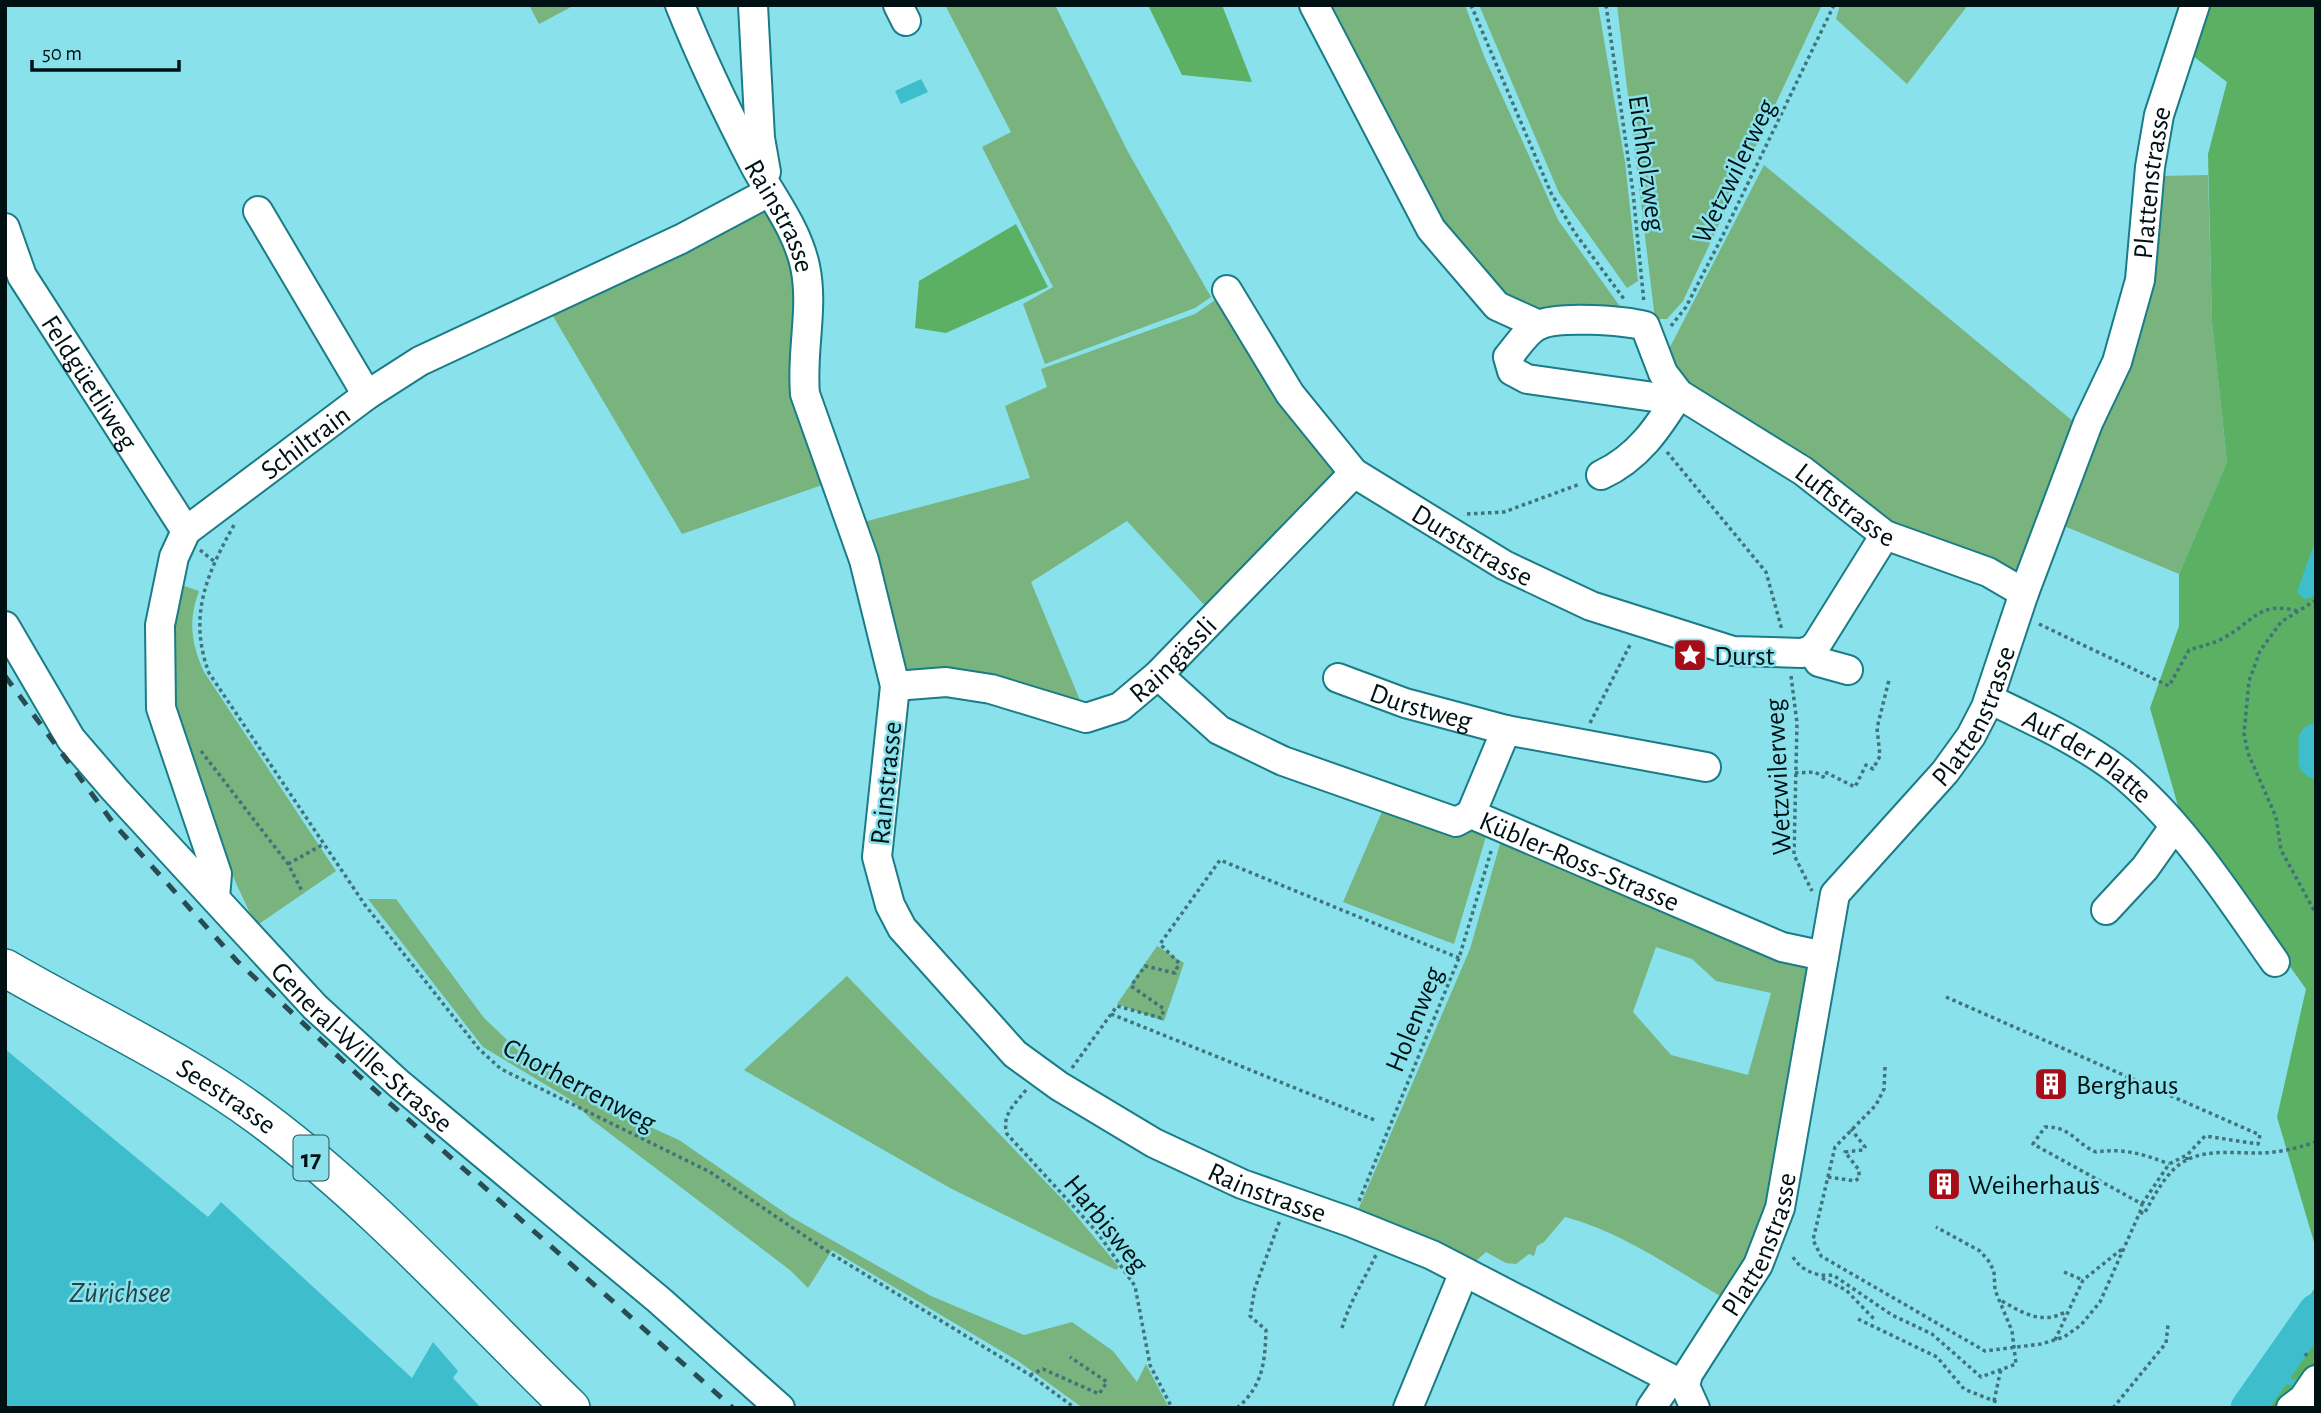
<svg xmlns="http://www.w3.org/2000/svg" width="2321" height="1413" font-family="'Alegreya Sans',sans-serif">
<style>
.green{fill:#79b37e;fill-rule:evenodd}
.forest{fill:#5bb064}
.water{fill:#3ebecd}
.lines{fill:none;stroke-linecap:round;stroke-linejoin:round}
.stream{stroke:#3ebecd;stroke-width:6}
.river{stroke:#3ebecd;stroke-width:35}
.minor-casing{stroke:#197c86;stroke-width:32}
.major-casing{stroke:#197c86;stroke-width:40}
.path{stroke:#41737a;stroke-width:3.5;stroke-dasharray:3.5 3.5;stroke-linecap:butt}
.minor{stroke:#fff;stroke-width:28}
.major{stroke:#fff;stroke-width:37}
.rail{stroke:#274c51;stroke-width:5;stroke-dasharray:12 12;stroke-linecap:butt}
.labels{text-anchor:middle;stroke-width:5;stroke-linejoin:round;paint-order:stroke}
.shield{fill:#89e1ec;stroke:#294f55;stroke-width:2}
.shield-label{font-size:26px;font-weight:bold;fill:#001114}
.street-label{font-size:28px;fill:#001114;stroke:#89e1ec}
.poi-label{font-size:28px;fill:#001114;stroke:#89e1ec;text-anchor:start}
.water-label{font-size:30px;font-style:italic;fill:#284347;stroke:#89e1ec}
</style>
<rect width="100%" height="100%" fill="#89e1ec"/>
<path class="green" d="M 529,5 L 575,5 L 539,24 Z
M 945,5 L 1055,5 L 1128,152 L 1211,297 L 1195,308 L 1045,364 L 1023,304 L 1053,287 L 982,147 L 1011,132 Z
M 1323,5 L 1465,5 L 1484,56 L 1558,220 L 1624,312 L 1537,314 L 1494,295 L 1426,204 Z
M 1479,5 L 1598,5 L 1625,162 L 1638,281 L 1627,288 L 1559,193 Z
M 1617,5 L 1822,5 L 1683,301 L 1667,319 L 1655,319 Z
M 1840,5 L 1968,5 L 1907,84 L 1836,19 Z
M 1764,165 L 2074,422 L 2017,574 L 1883,523 L 1683,384 L 1668,351 Z
M 2208,175 L 2212,322 L 2227,462 L 2179,574 L 2057,523 L 2159,176 Z
M 756,206 L 783,224 L 788,235 L 828,483 L 682,534 L 547,306 Z
M 1218,298 L 1345,473 L 1208,609 L 1127,521 L 1031,582 L 1084,710 L 900,679 L 860,523 L 1030,478 L 1005,406 L 1047,387 L 1041,369 L 1195,314 Z
M 175,583 L 199,591 C 188,621 191,643 204,672 L 336,871 L 256,926 L 235,881 L 171,707 Z
M 1384,807 L 1474,826 L 1487,833 L 1454,944 L 1343,902 Z
M 1502,837 L 1808,966 L 1768,1198 L 1749,1257 L 1722,1297 C 1672,1268 1622,1232 1565,1217 L 1544,1242 L 1537,1246 L 1534,1256 L 1529,1254 L 1516,1264 L 1506,1263 L 1486,1252 L 1469,1267 L 1355,1217 L 1470,949 ZM 1656,947 L 1692,959 L 1716,981 L 1771,993 L 1748,1075 L 1671,1055 L 1633,1012 Z
M 368,899 L 396,899 L 484,1018 L 526,1058 L 606,1107 L 679,1140 L 791,1217 L 931,1296 L 1024,1335 L 1072,1322 L 1113,1351 L 1137,1382 L 1146,1364 L 1169,1408 L 1083,1408 L 1018,1361 L 832,1250 L 808,1288 L 790,1270 L 592,1120 L 571,1100 L 483,1047 Z
M 1157,946 L 1184,963 L 1164,1021 L 1117,1004 Z
M 847,976 L 1064,1201 L 1119,1267 L 1116,1270 L 950,1188 L 744,1070 Z"/>
<path class="forest" d="M 1148,5 L 1222,5 L 1252,82 L 1182,75 Z
M 2205,5 L 2316,5 L 2316,1249 L 2277,1117 L 2306,989 L 2180,813 L 2150,708 L 2179,626 L 2179,574 L 2227,462 L 2212,322 L 2208,154 L 2227,82 L 2189,53 Z
M 1016,224 L 1048,287 L 946,333 L 915,328 L 919,281 Z
M 2316,1286 L 2316,1408 L 2239,1408 Z"/>
<path class="water" d="M 921,79 L 928,92 L 901,104 L 895,91 Z
M 2316,538 L 2316,592 L 2311,598 L 2304,599 L 2297,592 Z
M 5,1049 L 208,1217 L 221,1202 L 412,1378 L 433,1342 L 458,1371 L 453,1378 L 481,1408 L 5,1408 Z"/>
<g class="lines">
<path class="stream" d="M 2271,1378 L 2302,1384"/>
<path class="river" d="M 2316,741 L 2316,761
M 2248,1408 L 2316,1311"/>
<g class="minor-casing">
<g id="minor">
<path id="s1" d="M 680,5 C 702,60 728,114 755,166 C 773,199 797,229 805,266 C 814,308 801,351 805,394 L 864,560 L 895,686 L 877,857 L 890,905 L 902,928 L 1015,1054 L 1059,1086 L 1154,1143 L 1242,1184 L 1350,1222 L 1432,1255 L 1685,1386"/>
<path d="M 753,5 L 760,138 L 766,172"/>
<path d="M 898,5 L 906,21"/>
<path d="M 1314,5 L 1431,229 L 1497,306 L 1539,325"/>
<path d="M 258,211 L 367,395"/>
<path id="s2" d="M 5,228 L 22,276 L 186,531"/>
<path id="s3" d="M 1227,290 L 1290,394 L 1354,473 L 1504,565 L 1591,606 L 1733,651 L 1802,653 L 1811,650 L 1817,644 L 1885,535"/>
<path id="s4" d="M 1679,394 L 1661,398 L 1527,379 L 1512,371 L 1508,357 C 1516,348 1527,330 1539,325 C 1558,316 1623,320 1645,326 L 1663,373 L 1679,394 L 1803,471 L 1885,535 L 1988,572 L 2024,593"/>
<path d="M 1601,475 C 1638,458 1658,428 1679,394"/>
<path id="s5" d="M 5,626 L 71,739 L 115,790 L 315,1007 L 398,1083 L 659,1300 L 780,1408"/>
<path d="M 1811,650 L 1819,662 L 1848,670"/>
<path id="s6" d="M 1158,675 L 1219,730 L 1283,761 L 1456,822 L 1471,814 L 1782,947 L 1824,956"/>
<path id="s7" d="M 1338,678 L 1405,703 L 1506,730 L 1706,767"/>
<path id="s8" d="M 895,686 L 946,682 L 991,689 L 1086,718 L 1120,707 L 1158,675 L 1354,473"/>
<path id="s9" d="M 1989,699 C 2031,719 2083,743 2120,772 C 2183,823 2229,897 2275,962"/>
<path d="M 1471,814 L 1506,730"/>
<path id="s10" d="M 215,897 L 217,874 L 161,708 L 160,625 L 174,557 L 186,531 L 367,395 L 420,361 L 681,239 L 769,192"/>
<path d="M 2106,910 L 2145,868 L 2174,827"/>
<path d="M 1408,1408 L 1464,1272"/>
<path d="M 1651,1408 L 1670,1380"/>
<path id="s11" d="M 1695,1408 L 1685,1386 L 1688,1374 L 1758,1265 L 1780,1208 L 1835,894 L 1945,772 L 1971,736 L 1986,707 L 2024,593 L 2088,423 L 2117,362 L 2140,280 L 2150,167 L 2159,115 L 2195,5"/>
<path d="M 2291,1408 L 2303,1399 L 2316,1380"/>
</g>
</g>
<g class="major-casing">
<g id="major">
<path id="s12" d="M 5,968 C 91,1018 182,1059 261,1118 C 374,1202 470,1310 571,1408"/>
</g>
</g>
<path class="path" d="M 1471,5 L 1551,193 L 1575,233 L 1624,299
M 1606,5 L 1633,192 L 1644,303
M 1671,326 L 1686,307 L 1722,237 L 1834,5
M 1667,452 L 1766,572 L 1782,630
M 1467,514 L 1504,512 L 1580,484
M 234,525 C 206,575 188,617 209,673 L 365,905 L 479,1049 L 501,1069 L 710,1172 L 830,1253 L 1030,1375 L 1075,1408
M 200,550 L 215,562
M 2316,600 L 2281,622 L 2260,651 L 2249,681 L 2244,734 L 2248,753 L 2276,817 L 2281,850 L 2316,914
M 2039,624 L 2169,686 L 2189,650 C 2202,646 2216,643 2227,636 C 2255,620 2259,601 2298,611
M 1791,676 L 1797,723 L 1794,855 L 1812,891
M 1590,723 L 1631,643
M 201,751 L 288,864 L 302,891
M 1795,773 L 1815,772 L 1823,777 L 1825,772 L 1855,787 L 1866,765 L 1873,769 L 1880,756 L 1877,728 L 1889,680
M 288,864 L 322,845
M 1946,997 L 2260,1135 L 2258,1144 L 2205,1136 L 2187,1155 L 2187,1160
M 1111,1014 L 1377,1121
M 1885,1067 L 1884,1089 L 1876,1105 L 1835,1147 L 1813,1240 L 1821,1256 L 1985,1351 L 2041,1344 L 2064,1337 L 2081,1325 L 2100,1302 L 2140,1212 L 2142,1204 L 2033,1144 L 2045,1127 C 2071,1126 2076,1144 2096,1152 C 2123,1148 2144,1154 2169,1164
M 1072,1068 L 1117,1006 L 1161,1018 L 1164,1009 L 1131,986 L 1145,966 L 1175,973 L 1179,963 L 1160,944 L 1220,860 L 1459,958
M 1026,1090 C 1015,1104 1001,1115 1007,1134 L 1097,1232 L 1135,1286 L 1150,1365 L 1172,1408
M 1828,1177 L 1855,1181 L 1859,1178 L 1859,1170 L 1845,1152 L 1863,1150 L 1865,1147 L 1851,1129
M 1359,1201 L 1459,958 L 1492,848
M 2142,1204 L 2169,1164 L 2187,1155
M 2140,1212 L 2144,1214 C 2153,1198 2161,1182 2174,1169 C 2198,1146 2233,1154 2263,1153 C 2281,1152 2298,1148 2316,1142
M 1793,1257 C 1801,1271 1818,1277 1833,1275 L 1892,1315 L 1932,1334 L 1981,1377 L 2016,1364 L 2012,1331 L 1995,1290 L 1994,1271 L 1988,1260 L 1980,1251 L 1936,1227
M 2064,1272 L 2083,1280
M 1822,1278 L 1846,1290 L 1876,1321
M 2002,1301 C 2022,1313 2043,1325 2065,1312
M 1858,1319 L 1937,1357 L 1964,1389 L 1999,1403
M 1342,1328 C 1349,1303 1364,1280 1376,1255
M 2055,1340 L 2083,1280 L 2122,1249
M 2305,1356 L 2309,1351
M 1030,1375 L 1043,1369 L 1099,1394 L 1107,1382 L 1070,1357
M 1994,1401 L 2001,1369
M 1237,1408 C 1263,1386 1265,1362 1266,1330 L 1250,1316 L 1255,1288 L 1280,1220
M 2113,1408 L 2166,1343 L 2168,1325"/>
<use href="#minor" class="minor"/>
<use href="#major" class="major"/>
<path class="rail" d="M 5,676 L 114,824 L 237,961 L 358,1075 L 733,1408"/>
</g>
<defs>
<g id="sight-square" transform="scale(1.75)"><rect x="-9" y="-9" width="18" height="18" rx="4" fill="#a50e18" stroke="#89e1ec"/><path d="M0-6L1.8-2.2L6-1.7L2.9 1.2L3.7 5.4L0 3.3L-3.7 5.4L-2.9 1.2L-6-1.7L-1.8-2.2Z" fill="#fff"/></g>
<g id="building-square" transform="scale(1.75)"><rect x="-9" y="-9" width="18" height="18" rx="4" fill="#a50e18" stroke="#89e1ec"/><path d="M-4-6H4V6H1V3H-1V6H-4ZM-2.5-4.3h1.7v1.8h-1.7ZM.8-4.3h1.7v1.8H.8ZM-2.5-1h1.7V.8h-1.7ZM.8-1h1.7V.8H.8Z" fill="#fff"/></g>
</defs>
<g fill-rule="evenodd">
<use href="#sight-square" x="1690" y="655"/>
<use href="#building-square" x="2051" y="1084"/>
<use href="#building-square" x="1944" y="1184"/>
</g>
<g class="labels">
<rect class="shield" x="293.5" y="1135.5" width="35" height="45" rx="5"/>
<g class="shield-label">
<text x="311" y="1167">17</text>
</g>
<g class="street-label">
<text transform="translate(1648 163) rotate(82)" y="10">Eichholzweg</text>
<text transform="translate(1733 171) rotate(-64)" y="10">Wetzwilerweg</text>
<text dy="10" stroke="none"><textPath href="#s11" startOffset="1340">Plattenstrasse</textPath></text>
<text dy="10" stroke="none"><textPath href="#s1" startOffset="234">Rainstrasse</textPath></text>
<text dy="10" stroke="none"><textPath href="#s2" startOffset="177">Feldgüetliweg</textPath></text>
<text dy="10" stroke="none"><textPath href="#s10" startOffset="528">Schiltrain</textPath></text>
<text dy="10" stroke="none"><textPath href="#s4" startOffset="614">Luftstrasse</textPath></text>
<text dy="10" stroke="none"><textPath href="#s3" startOffset="362">Durststrasse</textPath></text>
<text dy="10" stroke="none"><textPath href="#s8" startOffset="303">Raingässli</textPath></text>
<text dy="10" stroke="none"><textPath href="#s7" startOffset="88">Durstweg</textPath></text>
<text dy="10" stroke="none"><textPath href="#s11" startOffset="774">Plattenstrasse</textPath></text>
<text dy="10" stroke="none"><textPath href="#s9" startOffset="114">Auf der Platte</textPath></text>
<text transform="translate(1777 777) rotate(-93)" y="10">Wetzwilerweg</text>
<text transform="translate(885 783) rotate(-84)" y="10">Rainstrasse</text>
<text dy="10" stroke="none"><textPath href="#s6" startOffset="472">Kübler-Ross-Strasse</textPath></text>
<text transform="translate(1413 1019) rotate(-68)" y="10">Holenweg</text>
<text dy="10" stroke="none"><textPath href="#s5" startOffset="555">General-Wille-Strasse</textPath></text>
<text transform="translate(580 1084) rotate(28)" y="10">Chorherrenweg</text>
<text dy="10" stroke="none"><textPath href="#s12" startOffset="256">Seestrasse</textPath></text>
<text dy="10" stroke="none"><textPath href="#s1" startOffset="1430">Rainstrasse</textPath></text>
<text transform="translate(1107 1223) rotate(51)" y="10">Harbisweg</text>
<text dy="10" stroke="none"><textPath href="#s11" startOffset="186">Plattenstrasse</textPath></text>
</g>
<g class="poi-label">
<text x="1714" y="665">Durst</text>
<text x="2076" y="1094">Berghaus</text>
<text x="1968" y="1194">Weiherhaus</text>
</g>
<g class="water-label">
<text x="120" y="1302">Zürichsee</text>
</g>
</g>
<rect width="2321" height="1413" fill="none" stroke="#001114" stroke-width="14"/>
<path d="M32 60v10h147v-10" fill="none" stroke="#001114" stroke-width="3.5"/>
<text x="42" y="60" font-size="21" fill="#001114" stroke="#89e1ec" stroke-width="5" paint-order="stroke">50 m</text>
</svg>
